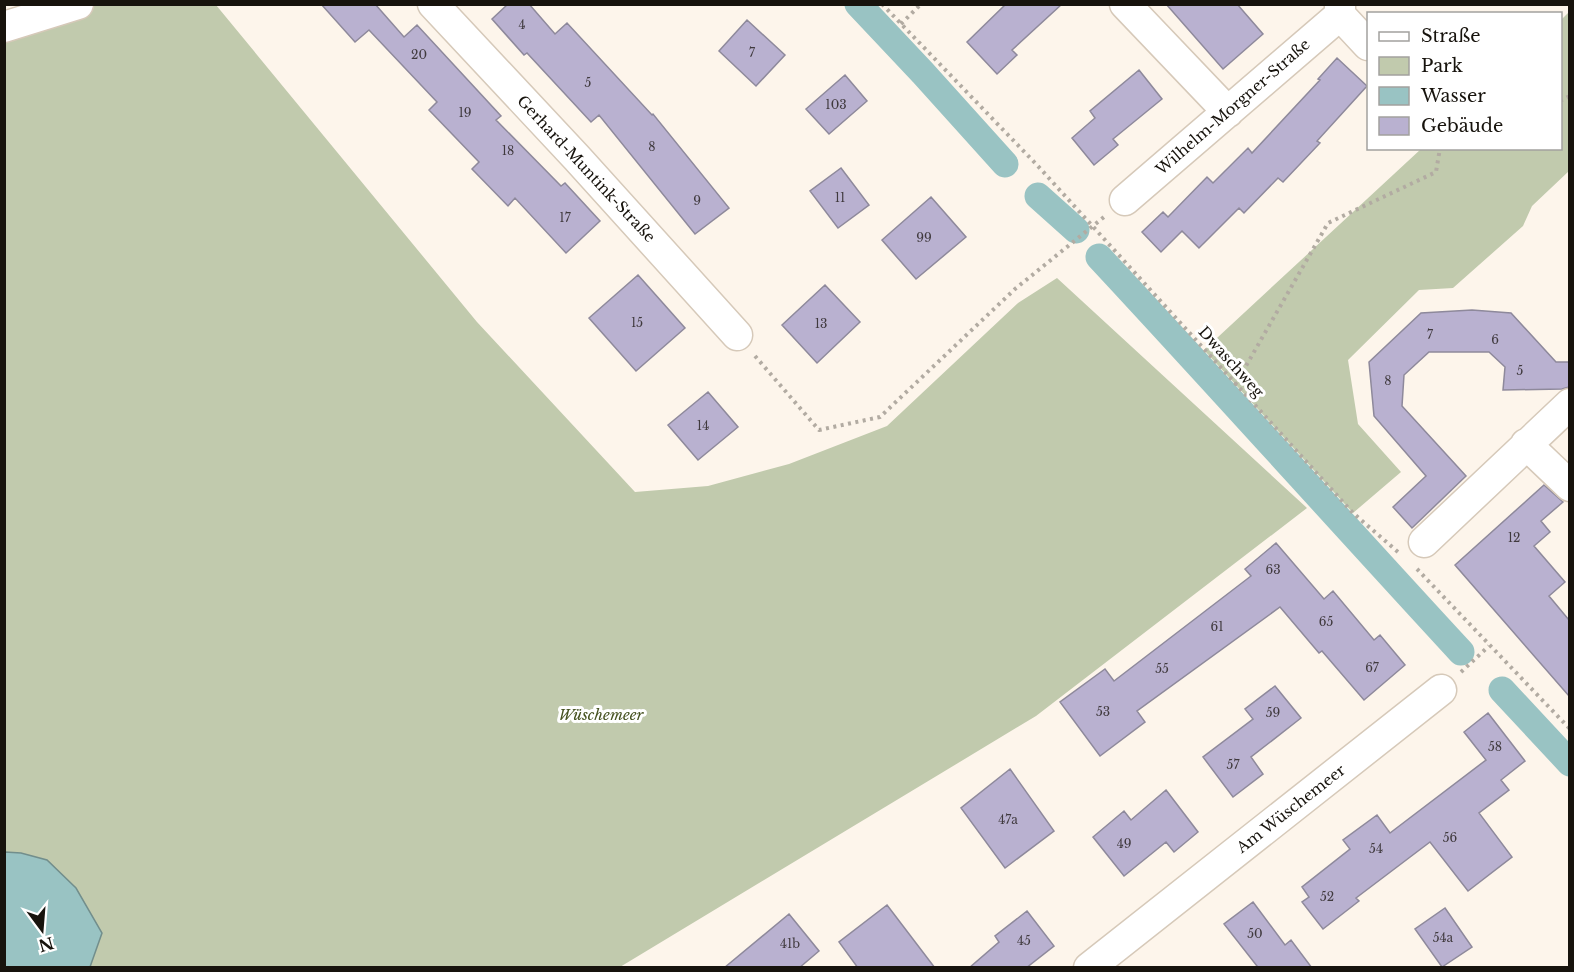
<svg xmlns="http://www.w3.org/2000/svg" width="1574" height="972" font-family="'Libre Baskerville',serif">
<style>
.green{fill:#c1caad}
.water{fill:#99c3c3;stroke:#728e8c;stroke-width:1.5}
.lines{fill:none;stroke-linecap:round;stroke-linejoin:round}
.canal{stroke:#99c3c3;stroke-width:27}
.building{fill:#b9b1d0;stroke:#8e899b;stroke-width:1.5}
.minor-casing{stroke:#d6c9b9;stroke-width:33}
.path{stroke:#b2aba2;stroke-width:4;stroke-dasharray:3 4.5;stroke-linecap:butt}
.minor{stroke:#fff;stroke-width:30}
.labels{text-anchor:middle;stroke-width:6;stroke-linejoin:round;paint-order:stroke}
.number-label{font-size:12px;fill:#403a3e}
.street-label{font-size:15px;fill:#17130d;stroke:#fff}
.park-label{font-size:15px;font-style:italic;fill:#465220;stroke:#fff}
</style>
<rect width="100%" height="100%" fill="#fdf5eb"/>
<path class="green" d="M 78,5 L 216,5 L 477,322 L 635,492 L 708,486 L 789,464 L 887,426 L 1018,303 L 1057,278 L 1307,508 L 1036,716 L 620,967 L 90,967 L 102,933 L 21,853 L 5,852 L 5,27 Z
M 1569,12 L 1569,171 L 1532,206 L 1523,226 L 1453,288 L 1419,290 L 1348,360 L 1358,424 L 1401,472 L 1353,513 L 1204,350 L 1421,149 L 1560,148 L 1561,20 Z"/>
<path class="water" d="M 5,852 L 21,853 L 47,860 L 76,888 L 102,933 L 90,967 L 5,967 Z"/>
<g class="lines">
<path class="canal" d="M 858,4 L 923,73 L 1005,164
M 1038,196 L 1076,230
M 1099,257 C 1221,388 1340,521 1461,652
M 1502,690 L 1570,763"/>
</g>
<path class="building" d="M 321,4 L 375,4 L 404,37 L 417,25 L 501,116 L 496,120 L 561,186 L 565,183 L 600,221 L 566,253 L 515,198 L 508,206 L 472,169 L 479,162 L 429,110 L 437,102 L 369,30 L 355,42 Z
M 508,4 L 529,4 L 555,34 L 567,23 L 652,115 L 653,114 L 729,208 L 695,234 L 599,115 L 591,122 L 527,53 L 524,55 L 492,19 Z
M 1006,4 L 1062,4 L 1012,50 L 1017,55 L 997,74 L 967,42 Z
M 1166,4 L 1237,4 L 1263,34 L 1223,69 Z
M 747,20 L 785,55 L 756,86 L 719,51 Z
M 1337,58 L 1367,86 L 1317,141 L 1320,143 L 1283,182 L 1278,178 L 1244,213 L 1239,208 L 1199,248 L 1182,231 L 1161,252 L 1142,232 L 1163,212 L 1168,217 L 1207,177 L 1213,183 L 1248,148 L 1252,153 L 1320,80 L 1318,79 Z
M 1139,70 L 1162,99 L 1113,139 L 1118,145 L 1094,165 L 1072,138 L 1095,118 L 1090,111 Z
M 845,75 L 867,101 L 829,134 L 806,109 Z
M 841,168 L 869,205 L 838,228 L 810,191 Z
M 931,197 L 966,237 L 916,279 L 882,240 Z
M 638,275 L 685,328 L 636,371 L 589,318 Z
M 825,285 L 860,322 L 817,363 L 782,325 Z
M 1472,310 L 1511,313 L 1556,362 L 1569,362 L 1569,387 L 1562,389 L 1503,390 L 1505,367 L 1489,352 L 1429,352 L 1404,375 L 1402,406 L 1466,476 L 1412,528 L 1393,507 L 1426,476 L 1374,416 L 1369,362 L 1421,313 Z
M 708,392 L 738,427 L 698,460 L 668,425 Z
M 1544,485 L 1563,502 L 1541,521 L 1550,532 L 1534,546 L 1565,582 L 1549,596 L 1569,620 L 1569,696 L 1455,565 Z
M 1276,543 L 1324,599 L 1333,591 L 1374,640 L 1380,635 L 1405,665 L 1364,700 L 1322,651 L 1319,653 L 1280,607 L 1137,711 L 1145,722 L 1100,756 L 1060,702 L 1105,669 L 1114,681 L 1251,576 L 1245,569 Z
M 1275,686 L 1301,718 L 1251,757 L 1263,774 L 1233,797 L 1203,757 L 1253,719 L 1245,709 Z
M 1488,713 L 1525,761 L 1501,780 L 1509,790 L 1479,813 L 1512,857 L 1468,891 L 1430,842 L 1356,898 L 1359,901 L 1323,929 L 1302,902 L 1309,897 L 1302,887 L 1350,849 L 1343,840 L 1377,815 L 1390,833 L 1486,760 L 1464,732 Z
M 1010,769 L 1054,831 L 1005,868 L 961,808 Z
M 1166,790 L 1198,832 L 1174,852 L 1166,842 L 1124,876 L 1093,837 L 1124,811 L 1131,820 Z
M 1253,902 L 1285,945 L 1291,940 L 1312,968 L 1255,968 L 1257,966 L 1224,924 Z
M 887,905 L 935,968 L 858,968 L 839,942 Z
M 1445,908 L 1472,947 L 1442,967 L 1415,929 Z
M 1027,911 L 1054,946 L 1026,968 L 969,968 L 999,942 L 995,936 Z
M 789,914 L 819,951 L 799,968 L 724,968 Z"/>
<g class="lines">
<g class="minor-casing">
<path id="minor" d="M 433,4 L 577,158 L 737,335
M 1125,4 L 1228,112
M 1340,15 L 1368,45
M 4,27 L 78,4
M 1125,200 L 1340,15 L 1340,4
M 1526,444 L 1570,486
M 1424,542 L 1570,404
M 1089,968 L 1441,690"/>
</g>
<path class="path" d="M 882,4 L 1037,165 L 1353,513 L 1398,552
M 901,24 L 921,4
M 1560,101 L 1570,96
M 755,356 L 819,430 L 880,417 L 1015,289 L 1104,217
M 1235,385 L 1328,223 L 1436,172 L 1440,148
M 1417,569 L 1570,729
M 1461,672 L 1489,646"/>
<use href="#minor" class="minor"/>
</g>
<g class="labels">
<g class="number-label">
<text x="522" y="29">4</text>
<text x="752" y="57">7</text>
<text x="419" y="59">20</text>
<text x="588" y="87">5</text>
<text x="836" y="109">103</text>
<text x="465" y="117">19</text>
<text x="652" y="151">8</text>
<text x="508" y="155">18</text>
<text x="840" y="202">11</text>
<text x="697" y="205">9</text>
<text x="565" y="222">17</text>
<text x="924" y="242">99</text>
<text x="637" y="327">15</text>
<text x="821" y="328">13</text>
<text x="1430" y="339">7</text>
<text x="1495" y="344">6</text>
<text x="1520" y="375">5</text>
<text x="1388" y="385">8</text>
<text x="703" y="430">14</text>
<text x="1514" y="542">12</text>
<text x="1273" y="574">63</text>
<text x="1326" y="626">65</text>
<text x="1217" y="631">61</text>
<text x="1372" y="672">67</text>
<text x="1162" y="673">55</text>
<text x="1103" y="716">53</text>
<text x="1273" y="717">59</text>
<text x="1495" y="751">58</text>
<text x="1233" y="769">57</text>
<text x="1008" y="824">47a</text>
<text x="1450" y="842">56</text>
<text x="1124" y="848">49</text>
<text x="1376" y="853">54</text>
<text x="1327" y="901">52</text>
<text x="1255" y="938">50</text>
<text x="1443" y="942">54a</text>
<text x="1024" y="945">45</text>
<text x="790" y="948">41b</text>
</g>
<g class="street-label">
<text transform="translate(1233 107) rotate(-41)" y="5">Wilhelm-Morgner-Straße</text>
<text transform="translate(586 169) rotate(47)" y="5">Gerhard-Muntink-Straße</text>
<text transform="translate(1231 362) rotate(48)" y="5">Dwaschweg</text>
<text transform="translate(1291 809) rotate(-38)" y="5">Am Wüschemeer</text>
</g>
<g class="park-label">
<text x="601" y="720">Wüschemeer</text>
</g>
</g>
<rect width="1574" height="972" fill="none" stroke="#17130d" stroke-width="12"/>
<rect x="1367" y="12" width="195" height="138" fill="#ffffff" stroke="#a2a19e" stroke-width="1.5"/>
<rect x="1379" y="32" width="30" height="9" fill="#ffffff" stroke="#a2a19e" stroke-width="1.5"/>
<text x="1421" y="42" font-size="18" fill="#17130d">Straße</text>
<rect x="1379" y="57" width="30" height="18" fill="#c1caad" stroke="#a2a19e" stroke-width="1.5"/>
<text x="1421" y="72" font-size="18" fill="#17130d">Park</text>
<rect x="1379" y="87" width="30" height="18" fill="#99c3c3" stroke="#a2a19e" stroke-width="1.5"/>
<text x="1421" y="102" font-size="18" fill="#17130d">Wasser</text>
<rect x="1379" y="117" width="30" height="18" fill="#b9b1d0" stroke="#a2a19e" stroke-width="1.5"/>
<text x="1421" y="132" font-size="18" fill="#17130d">Gebäude</text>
<g transform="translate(42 930) rotate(164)" stroke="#ffffff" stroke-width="4.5" paint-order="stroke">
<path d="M0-4.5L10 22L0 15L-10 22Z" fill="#17130d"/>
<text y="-9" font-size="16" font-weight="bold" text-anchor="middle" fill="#17130d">N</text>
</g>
</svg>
